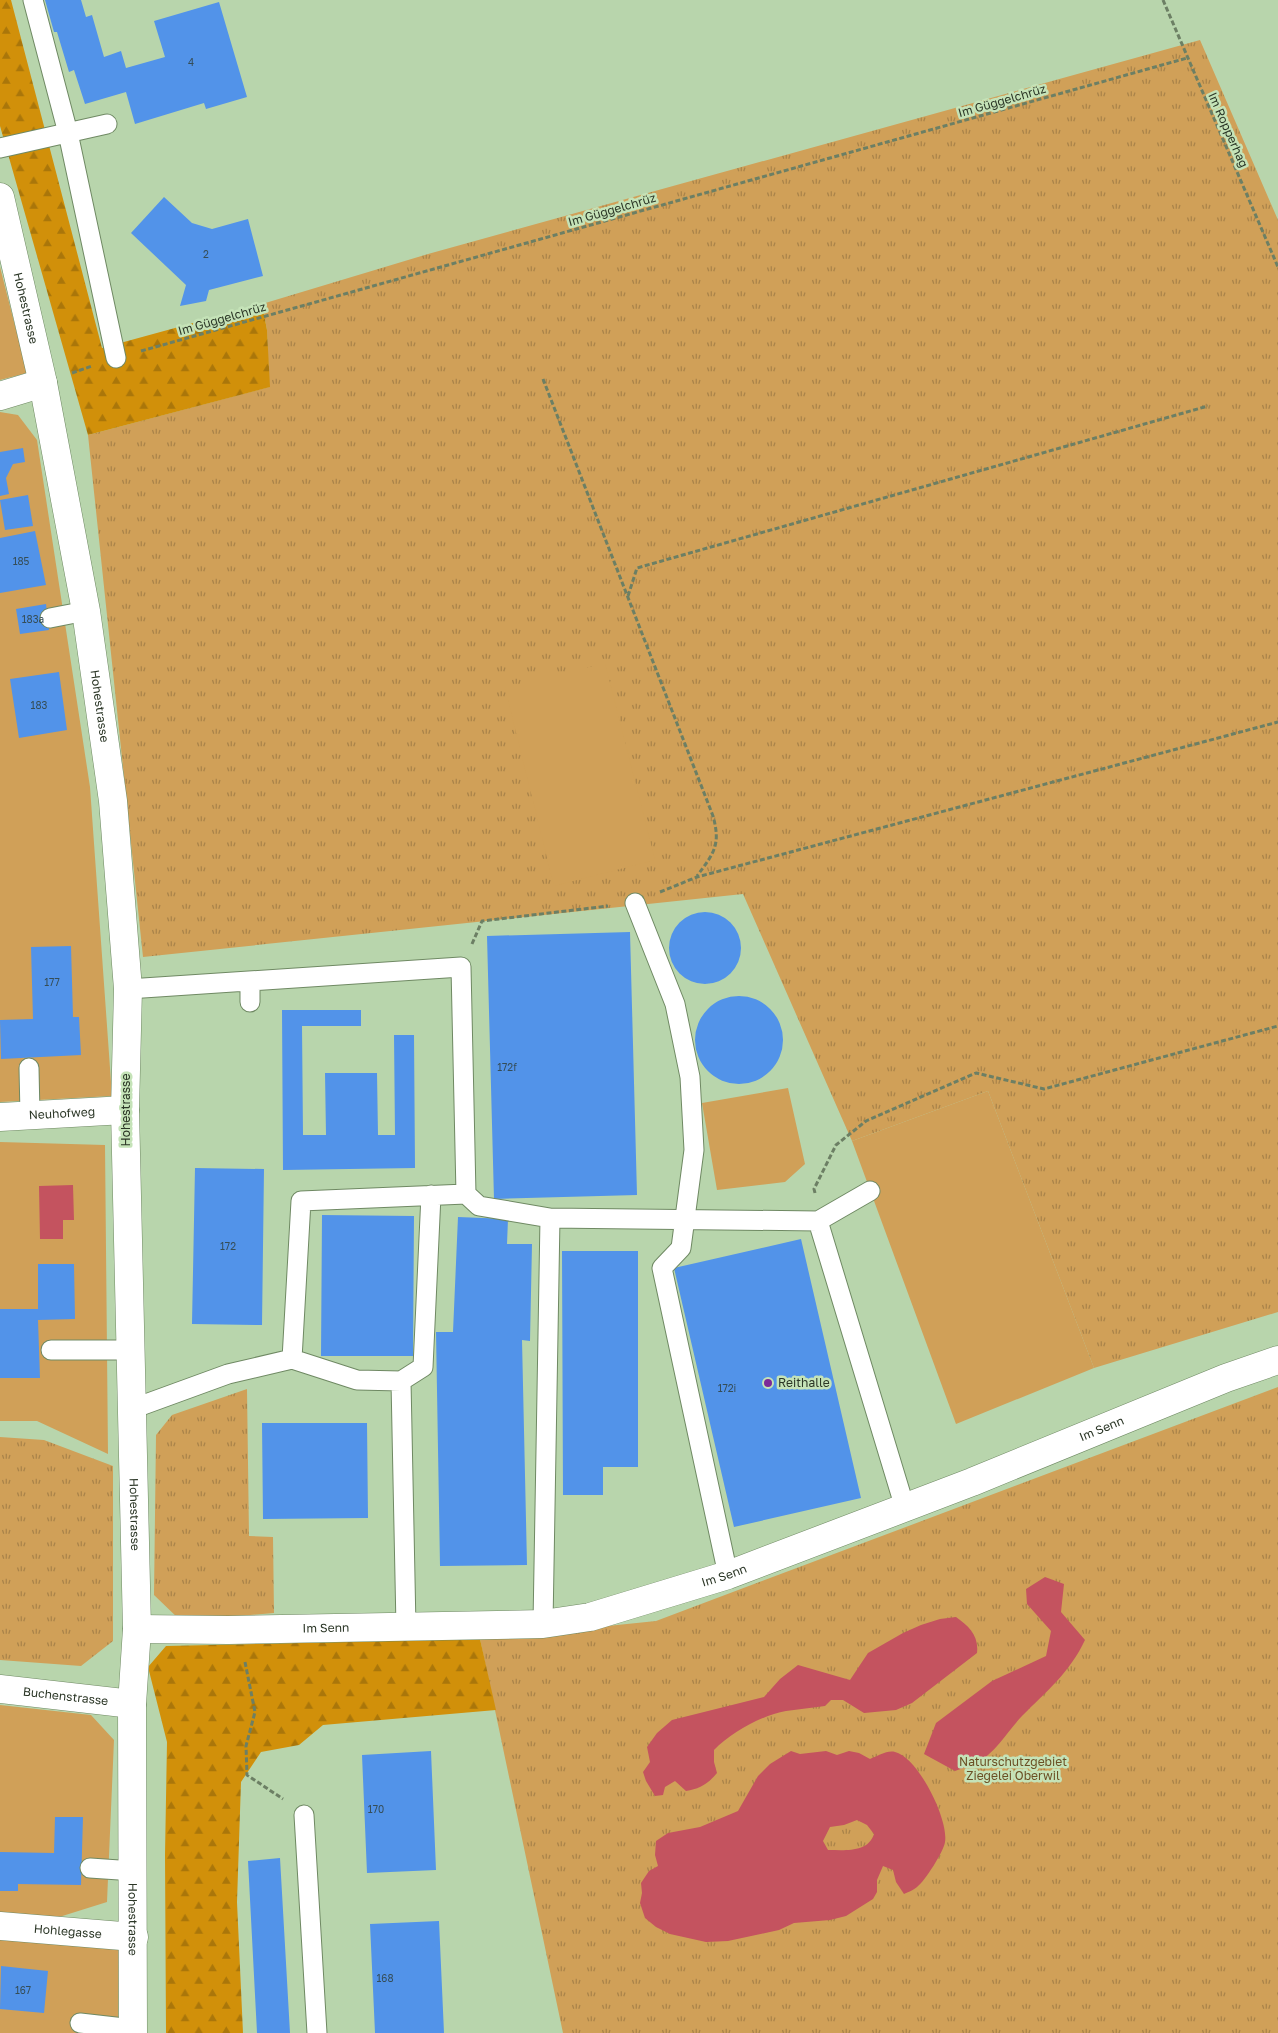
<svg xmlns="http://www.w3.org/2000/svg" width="1278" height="2033" font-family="'Golos Text',sans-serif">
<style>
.grass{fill:url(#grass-tufts)}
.forest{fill:url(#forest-firs)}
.garden{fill:#d0a058}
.water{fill:#c4535f;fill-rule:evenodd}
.building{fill:#5293e9}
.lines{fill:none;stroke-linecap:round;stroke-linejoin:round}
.service-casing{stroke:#6f8963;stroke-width:21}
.minor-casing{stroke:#6f8963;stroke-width:29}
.path{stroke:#6c7f64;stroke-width:3;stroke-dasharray:5 2.5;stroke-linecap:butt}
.service{stroke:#fff;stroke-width:19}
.minor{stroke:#fff;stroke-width:28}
.poi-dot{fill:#7c2998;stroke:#c5e3b8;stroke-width:2}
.labels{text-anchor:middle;stroke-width:5;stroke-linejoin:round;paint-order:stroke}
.number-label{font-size:10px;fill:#354d57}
.street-label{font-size:12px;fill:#2b3626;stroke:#c5e3b8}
.poi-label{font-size:12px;fill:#2b3626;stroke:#c5e3b8;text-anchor:start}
.park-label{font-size:12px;fill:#6b4f24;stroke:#c5e3b8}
</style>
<defs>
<pattern id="grass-tufts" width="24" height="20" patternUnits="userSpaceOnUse" patternTransform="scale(1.25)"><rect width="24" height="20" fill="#d0a058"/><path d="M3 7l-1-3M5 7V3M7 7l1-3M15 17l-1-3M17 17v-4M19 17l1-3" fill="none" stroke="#a98349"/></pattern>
<pattern id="forest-firs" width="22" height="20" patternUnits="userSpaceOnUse" patternTransform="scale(1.25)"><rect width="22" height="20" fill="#d1900a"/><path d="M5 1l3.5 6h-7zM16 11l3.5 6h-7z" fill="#aa760a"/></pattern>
</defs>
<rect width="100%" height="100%" fill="#b8d5ac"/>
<path class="grass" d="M 1200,40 L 1278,220 L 1278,1312 L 1094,1368 L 988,1091 L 852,1141 L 743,894 L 143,957 L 88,435 L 269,387 L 267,330 L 262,304 L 428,254 Z
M 1278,1387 L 1278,2033 L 563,2033 L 480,1639 L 656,1621 Z
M 247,1389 L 249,1536 L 273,1537 L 274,1613 L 181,1621 L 154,1595 L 156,1435 L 172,1415 Z
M 0,1437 L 44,1440 L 113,1466 L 113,1641 L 81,1666 L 0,1660 Z"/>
<path class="forest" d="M 0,0 L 11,0 L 102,348 L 262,304 L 267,330 L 270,387 L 88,435 L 0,126 Z
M 480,1639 L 496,1710 L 323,1725 L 299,1745 L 261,1752 L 241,1782 L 237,1902 L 243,2033 L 166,2033 L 165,1855 L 167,1742 L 148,1667 L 166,1646 Z"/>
<path class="garden" d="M 0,267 L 27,373 L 0,380 Z
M 0,412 L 18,415 L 37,440 L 90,787 L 112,1096 L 0,1102 Z
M 605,663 L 655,860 L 554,886 L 505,688 Z
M 788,1088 L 805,1164 L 785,1182 L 717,1190 L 702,1103 Z
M 988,1091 L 1094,1368 L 956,1424 L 852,1141 Z
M 0,1142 L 105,1145 L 108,1454 L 37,1421 L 0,1421 Z
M 0,1705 L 91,1715 L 114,1740 L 107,1902 L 56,1918 L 0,1913 Z
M 0,1938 L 119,1950 L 118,2033 L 0,2033 Z"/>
<path class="water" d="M 73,1185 L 74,1220 L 63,1220 L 63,1239 L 40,1239 L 39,1186 Z
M 1045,1577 L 1064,1584 L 1061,1612 L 1085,1640 C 1070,1672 1047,1691 1022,1716 C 1007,1732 996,1752 977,1763 C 970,1766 962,1768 955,1771 L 924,1754 L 936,1723 L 992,1681 L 1046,1656 L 1051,1631 L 1027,1604 L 1026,1589 Z
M 956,1617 C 969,1626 979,1636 977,1653 L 912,1703 L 896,1710 L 864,1713 L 843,1700 L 831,1700 L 825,1706 C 812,1708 799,1709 786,1711 C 760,1716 732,1732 714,1750 L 714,1762 L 717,1773 C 708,1784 699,1789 686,1791 L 675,1781 L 665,1787 L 663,1795 L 655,1796 L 646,1781 L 643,1772 L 650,1762 L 647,1747 L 657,1733 L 672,1720 L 764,1697 L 780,1679 L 798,1665 L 850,1680 L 868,1653 L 903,1633 L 921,1625 L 940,1619 Z
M 791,1751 L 800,1754 L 826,1751 L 837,1755 L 849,1751 L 859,1753 L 870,1759 C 878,1756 887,1750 895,1752 C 918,1757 949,1820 945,1842 C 944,1851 925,1881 917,1887 C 914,1890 908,1892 904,1894 L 896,1882 L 893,1870 L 883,1866 L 877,1880 L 877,1892 L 873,1899 L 846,1916 L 830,1920 L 794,1923 L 779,1930 L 728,1941 L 706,1942 L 670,1934 L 656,1927 L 645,1918 L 640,1903 L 642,1893 L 641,1883 L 649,1871 L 658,1866 L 655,1855 L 656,1841 L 668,1833 L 700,1827 L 738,1811 L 758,1776 L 770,1764 ZM 857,1820 L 867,1825 L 874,1834 C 868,1853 845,1850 828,1850 L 823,1841 L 830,1827 L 844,1825 Z"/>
<path class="building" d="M 45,0 L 81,0 L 86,17 L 92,15 L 104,57 L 121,51 L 126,68 L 165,57 L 154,21 L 219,2 L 247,97 L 206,109 L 204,103 L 135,124 L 126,92 L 85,104 L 74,70 L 69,72 L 57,32 L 54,32 Z
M 164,197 L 192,223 L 212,229 L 248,219 L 263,276 L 209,290 L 206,301 L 180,306 L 186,285 L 131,233 Z
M 23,448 L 25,462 L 13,464 L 6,478 L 9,494 L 0,496 L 0,452 Z
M 28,495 L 33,526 L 5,530 L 0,500 Z
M 35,531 L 46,585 L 0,593 L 0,538 Z
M 46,604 L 49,630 L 20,634 L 16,609 Z
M 59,672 L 67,730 L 19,738 L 10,679 Z
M669 948a36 36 0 1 1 72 0a36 36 0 1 1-72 0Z
M 630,932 L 637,1195 L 494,1199 L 487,936 Z
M 71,946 L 73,1017 L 79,1017 L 81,1055 L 1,1059 L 0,1020 L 33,1019 L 31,947 Z
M695 1040a44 44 0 1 1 88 0a44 44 0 1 1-88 0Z
M 282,1010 L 361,1010 L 361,1026 L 302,1026 L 303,1135 L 326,1135 L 325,1073 L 377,1073 L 378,1135 L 395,1135 L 394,1035 L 414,1035 L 415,1168 L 283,1170 Z
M 195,1168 L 264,1169 L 262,1325 L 192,1324 Z
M 322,1215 L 414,1216 L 413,1356 L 321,1356 Z
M 458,1217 L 508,1219 L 507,1244 L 532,1244 L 530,1341 L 522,1340 L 527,1565 L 440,1566 L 436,1332 L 453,1332 Z
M 801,1239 L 861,1498 L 734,1527 L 674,1268 Z
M 562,1251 L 638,1251 L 638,1467 L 603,1467 L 603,1495 L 563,1495 Z
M 38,1264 L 74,1264 L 75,1319 L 38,1320 L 40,1378 L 0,1378 L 0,1309 L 38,1309 Z
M 262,1423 L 367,1423 L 368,1518 L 263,1519 Z
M 431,1751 L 436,1870 L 367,1873 L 362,1755 Z
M 55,1817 L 83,1817 L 81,1885 L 18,1884 L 18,1891 L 0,1891 L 0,1852 L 54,1853 Z
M 280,1858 L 290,2033 L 257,2033 L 248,1861 Z
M 439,1921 L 444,2033 L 375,2033 L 370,1924 Z
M 1,1966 L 48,1971 L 44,2013 L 0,2009 Z"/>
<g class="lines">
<g class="service-casing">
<path id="service" d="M 33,0 L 68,133 L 116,358
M 0,148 L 107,124
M 50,618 L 86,611
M 635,903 L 675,1004 L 690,1077 L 694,1150 L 681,1248 L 662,1268 L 728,1575
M 128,989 L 461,967 L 466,1194 L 479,1206 L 550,1218 L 543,1624
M 250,1002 L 250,981
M 29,1068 L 30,1115
M 550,1218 L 818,1221 L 905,1508
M 818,1221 L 870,1191
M 51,1350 L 131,1350
M 292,1359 L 301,1201 L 466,1194
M 401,1381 L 406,1627
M 132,1409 L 228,1374 L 292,1359 L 357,1380 L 401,1381 L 423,1367 L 431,1195
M 304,1815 L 317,2033
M 90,1868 L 134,1871
M 80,2023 L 133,2029"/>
</g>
<g class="minor-casing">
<g id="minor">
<path id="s1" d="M 0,197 L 43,383 L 86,611 L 113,801 L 128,989 L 125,1110 L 137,1629 L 132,1704 L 133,2033"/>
<path d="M 0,396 L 43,383"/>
<path id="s2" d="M 0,1117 L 125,1110"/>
<path id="s3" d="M 137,1629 L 228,1630 L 543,1624 L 590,1617 L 728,1575 L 972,1482 L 1226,1378 L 1278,1360"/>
<path id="s4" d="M 0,1689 L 132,1704"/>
<path id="s5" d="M 0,1926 L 134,1937"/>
</g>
</g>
<path class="path" d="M 1163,0 L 1278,267
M 141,351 L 1187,58
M 72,373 L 92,366
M 543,379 L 713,816 C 721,845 714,853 697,876
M 628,596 L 637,568 L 1208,406
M 660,892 L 697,877 L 1278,722
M 472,944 L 482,921 L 608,906
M 815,1193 L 814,1189 L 836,1145 L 866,1121 L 976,1073 L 1044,1089 L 1278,1026
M 245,1662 L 255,1712 L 246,1746 L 247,1775 L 283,1799"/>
<use href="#service" class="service"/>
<use href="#minor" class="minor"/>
</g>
<circle class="poi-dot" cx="768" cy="1383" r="5"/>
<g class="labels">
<g class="number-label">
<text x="191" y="66">4</text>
<text x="206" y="258">2</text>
<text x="21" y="565">185</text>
<text x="33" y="623">183a</text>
<text x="39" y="709">183</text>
<text x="52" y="986">177</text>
<text x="507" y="1071">172f</text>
<text x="228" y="1250">172</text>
<text x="727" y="1392">172i</text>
<text x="376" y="1813">170</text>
<text x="385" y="1982">168</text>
<text x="23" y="1994">167</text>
</g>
<g class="street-label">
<text transform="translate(1002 101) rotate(-16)" y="4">Im Güggelchrüz</text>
<text transform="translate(1228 130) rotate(66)" y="4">Im Ropperhag</text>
<text transform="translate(612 210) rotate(-16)" y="4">Im Güggelchrüz</text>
<text dy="4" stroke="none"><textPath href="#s1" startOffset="114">Hohestrasse</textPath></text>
<text transform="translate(222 319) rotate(-16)" y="4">Im Güggelchrüz</text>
<text dy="4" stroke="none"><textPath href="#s1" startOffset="519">Hohestrasse</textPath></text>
<text transform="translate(126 1110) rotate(-90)" y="4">Hohestrasse</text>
<text dy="4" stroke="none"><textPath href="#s2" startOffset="62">Neuhofweg</textPath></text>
<text dy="4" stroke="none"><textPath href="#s3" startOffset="999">Im Senn</textPath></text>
<text dy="4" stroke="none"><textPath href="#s1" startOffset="1329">Hohestrasse</textPath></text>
<text dy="4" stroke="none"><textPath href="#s3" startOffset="594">Im Senn</textPath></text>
<text dy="4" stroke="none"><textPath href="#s3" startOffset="189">Im Senn</textPath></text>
<text dy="4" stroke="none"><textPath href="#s4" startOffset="66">Buchenstrasse</textPath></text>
<text dy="4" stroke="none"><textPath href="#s1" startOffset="1734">Hohestrasse</textPath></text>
<text dy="4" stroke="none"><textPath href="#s5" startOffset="68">Hohlegasse</textPath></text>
</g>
<g class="poi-label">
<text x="778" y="1387">Reithalle</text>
</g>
<g class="park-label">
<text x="1013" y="1766">Naturschutzgebiet<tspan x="1013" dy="14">Ziegelei Oberwil</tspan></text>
</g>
</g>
</svg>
